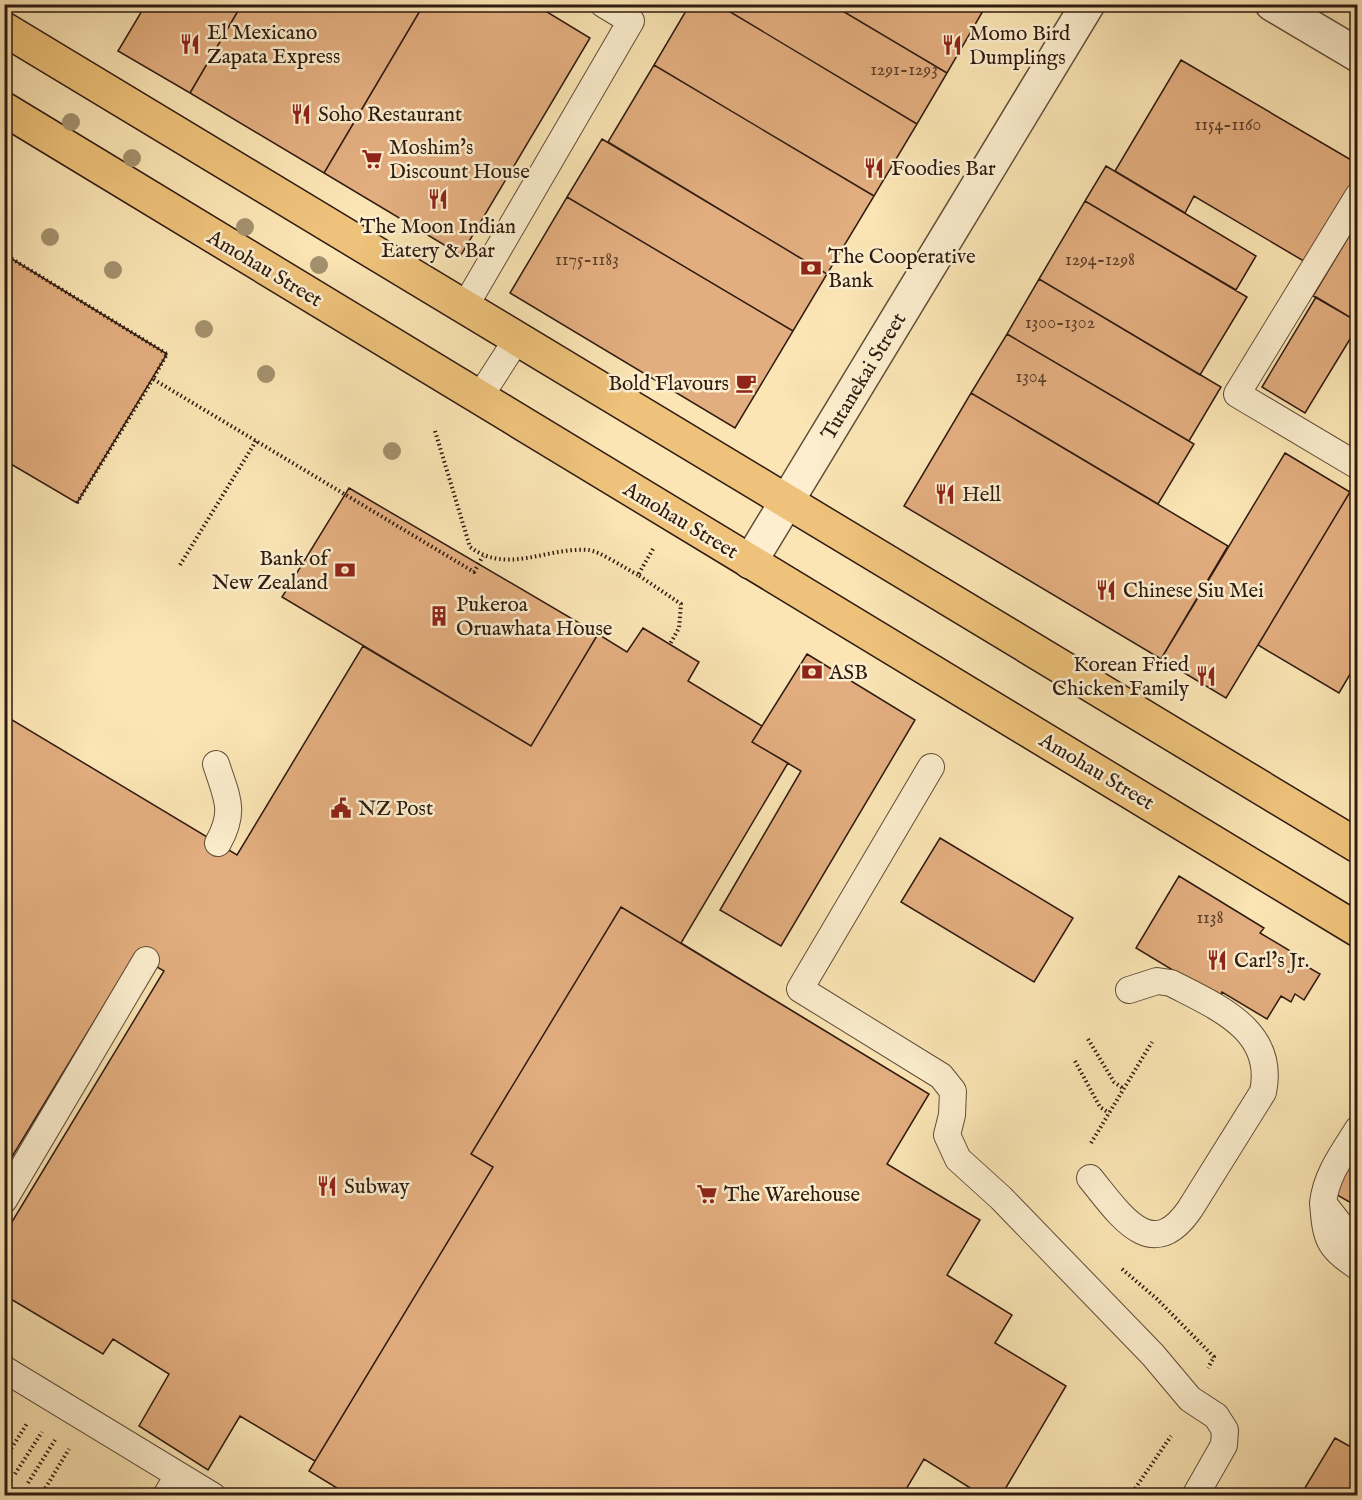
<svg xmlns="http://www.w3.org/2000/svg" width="1362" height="1500" font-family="'IM FELL English',serif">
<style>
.building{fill:#e3ae7f;stroke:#2e1a10;stroke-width:1.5}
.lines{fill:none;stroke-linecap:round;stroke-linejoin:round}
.service-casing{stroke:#614d39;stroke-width:28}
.minor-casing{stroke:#614d39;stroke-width:36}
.primary-casing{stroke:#2e1a10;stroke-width:36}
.path{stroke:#2e1a10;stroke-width:4;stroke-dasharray:1.5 3;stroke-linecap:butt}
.service{stroke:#fceece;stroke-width:26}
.minor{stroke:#fceece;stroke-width:33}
.primary{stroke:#eec27a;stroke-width:33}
.tree{fill:#a4916e}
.labels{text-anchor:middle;stroke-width:5;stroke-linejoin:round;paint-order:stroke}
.number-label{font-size:18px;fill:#5b3f2c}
.poi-label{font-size:21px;fill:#2e1a10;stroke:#fceece;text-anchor:start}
.street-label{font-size:21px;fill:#2e1a10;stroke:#fceece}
</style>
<rect width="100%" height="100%" fill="#fbe5b4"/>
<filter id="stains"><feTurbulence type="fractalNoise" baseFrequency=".00333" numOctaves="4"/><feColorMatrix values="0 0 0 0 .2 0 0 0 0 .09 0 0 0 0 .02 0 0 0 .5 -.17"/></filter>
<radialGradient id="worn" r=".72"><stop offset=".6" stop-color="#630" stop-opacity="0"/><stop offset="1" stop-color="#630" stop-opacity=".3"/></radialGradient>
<path class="building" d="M 146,4 L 242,4 L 190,93 L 118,51 Z
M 242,4 L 424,4 L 324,173 L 190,93 Z
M 424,4 L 534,4 L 590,38 L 461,255 L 324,173 Z
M 690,4 L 717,4 L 917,124 L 874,196 L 654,65 Z
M 717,4 L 831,4 L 947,73 L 917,124 Z
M 842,4 L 987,4 L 947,73 L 839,9 Z
M 1181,60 L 1358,164 L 1358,177 L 1307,263 L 1194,196 L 1185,213 L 1115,171 Z
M 654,65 L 874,196 L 827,274 L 608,142 Z
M 602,139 L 827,274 L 793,331 L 567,197 Z
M 1106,166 L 1256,256 L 1236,290 L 1085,201 Z
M 567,197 L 793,331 L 735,428 L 510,293 Z
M 1085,201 L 1247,297 L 1200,375 L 1039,279 Z
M 1358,221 L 1358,322 L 1313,296 Z
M 4,254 L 167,354 L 77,503 L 4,460 Z
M 1039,279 L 1221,387 L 1189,441 L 1007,334 Z
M 1316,297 L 1358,322 L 1358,326 L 1305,413 L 1262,387 Z
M 1007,334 L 1194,444 L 1158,504 L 971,393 Z
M 971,393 L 1228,546 L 1161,659 L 904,506 Z
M 1285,453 L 1350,492 L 1226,698 L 1161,659 Z
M 349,488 L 598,634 L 531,746 L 282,597 Z
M 1350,492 L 1358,496 L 1358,661 L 1339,693 L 1258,645 Z
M 643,628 L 699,662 L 688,681 L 762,726 L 752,742 L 788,763 L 681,943 L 929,1094 L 887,1164 L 980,1220 L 947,1275 L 1012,1315 L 995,1343 L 1066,1386 L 1001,1496 L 983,1496 L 924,1459 L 902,1496 L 350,1496 L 309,1471 L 315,1461 L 240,1416 L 208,1470 L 139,1426 L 169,1374 L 113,1339 L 103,1354 L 4,1295 L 4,1235 L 164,971 L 135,954 L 4,1170 L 4,715 L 237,855 L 363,646 L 531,746 L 598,634 L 627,652 Z
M 807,654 L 915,720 L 781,946 L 720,910 L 801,771 L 752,742 Z
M 940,838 L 1073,918 L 1034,982 L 901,902 Z
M 1179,876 L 1264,928 L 1260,933 L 1302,958 L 1299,962 L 1320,974 L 1304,1000 L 1295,994 L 1291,1002 L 1281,996 L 1267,1019 L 1222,992 L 1219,998 L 1136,948 Z
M 621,907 L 929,1094 L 887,1164 L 980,1220 L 947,1275 L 1012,1315 L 995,1343 L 1066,1386 L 1001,1496 L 983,1496 L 924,1459 L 902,1496 L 350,1496 L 309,1471 L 493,1167 L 471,1154 Z
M 1358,1133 L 1358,1207 L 1332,1192 Z
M 1335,1438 L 1358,1451 L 1358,1496 L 1300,1496 Z"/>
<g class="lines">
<g class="service-casing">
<path id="service" d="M 1358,196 L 1237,394 L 1358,466
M 464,308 L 631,21 L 603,4
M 479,398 L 517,339
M 216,764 C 227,798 236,811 218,843
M 931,767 L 800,989 L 941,1076 L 953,1091 L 952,1115 L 947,1135 L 958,1159 L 1001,1198 L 1153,1355 L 1190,1399 L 1216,1416 L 1225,1430 L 1224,1445 L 1195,1496
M 1358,1129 C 1343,1153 1326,1175 1323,1203 L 1341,1226 L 1358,1236
M 1090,1178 C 1119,1213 1151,1266 1190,1209 L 1263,1092 C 1276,1030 1217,1007 1171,983 L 1157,981 L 1129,990
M 4,1200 L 146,960
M 1323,1203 C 1326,1239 1327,1246 1358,1267
M 4,1369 L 213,1496
M 166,1496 L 178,1475"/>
</g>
<g class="minor-casing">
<path id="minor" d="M 1272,4 L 1358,55
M 750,562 L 1088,4"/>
</g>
<g class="primary-casing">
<path id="primary" d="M 4,29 L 1358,846
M 4,109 L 1358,930"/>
</g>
<path class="path" d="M 4,254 L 167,354 L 153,379 L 474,572 L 483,556
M 435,431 L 470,547 C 508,575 546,547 588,550 C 600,551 626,569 638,575
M 77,503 L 153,379
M 653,549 L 638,575 L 681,604 L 679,628 L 670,644
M 180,565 L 256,441
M 1088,1039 L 1114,1082 L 1124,1089
M 1075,1061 L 1100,1107 L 1109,1113
M 1091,1143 L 1152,1042
M 1122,1269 L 1157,1299 L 1214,1357 L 1208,1368
M 4,1460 L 28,1422
M 15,1474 L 42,1432
M 28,1483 L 55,1440
M 43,1492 L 69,1449
M 1130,1496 L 1171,1436"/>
<use href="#service" class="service"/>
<use href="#minor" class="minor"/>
<use href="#primary" class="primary"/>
</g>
<g class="tree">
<circle cx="71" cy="122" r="9"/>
<circle cx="132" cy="158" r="9"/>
<circle cx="245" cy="227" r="9"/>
<circle cx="50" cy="237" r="9"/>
<circle cx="319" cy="265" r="9"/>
<circle cx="113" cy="270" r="9"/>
<circle cx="204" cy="329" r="9"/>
<circle cx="266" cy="374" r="9"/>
<circle cx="392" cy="451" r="9"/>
</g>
<defs>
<g id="restaurant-bare" transform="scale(1.62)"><path d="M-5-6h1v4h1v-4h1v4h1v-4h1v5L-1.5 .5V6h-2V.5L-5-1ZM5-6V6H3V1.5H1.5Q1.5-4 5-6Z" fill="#8f2418" stroke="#fceece" stroke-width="2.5" paint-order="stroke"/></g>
<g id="supermarket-bare" transform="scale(1.62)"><path d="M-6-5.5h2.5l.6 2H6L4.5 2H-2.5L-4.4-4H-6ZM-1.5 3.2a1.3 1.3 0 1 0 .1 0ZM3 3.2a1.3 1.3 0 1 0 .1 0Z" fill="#8f2418" stroke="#fceece" stroke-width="2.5" paint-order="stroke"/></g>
<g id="bank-bare" transform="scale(1.62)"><path d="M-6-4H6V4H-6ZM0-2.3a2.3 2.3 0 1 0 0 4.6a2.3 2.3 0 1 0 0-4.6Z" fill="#8f2418" stroke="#fceece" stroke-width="2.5" paint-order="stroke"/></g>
<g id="cafe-bare" transform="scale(1.62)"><path d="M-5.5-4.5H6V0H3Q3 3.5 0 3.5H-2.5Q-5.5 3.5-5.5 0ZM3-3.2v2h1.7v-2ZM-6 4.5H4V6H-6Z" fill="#8f2418" stroke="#fceece" stroke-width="2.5" paint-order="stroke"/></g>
<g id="building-bare" transform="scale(1.62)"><path d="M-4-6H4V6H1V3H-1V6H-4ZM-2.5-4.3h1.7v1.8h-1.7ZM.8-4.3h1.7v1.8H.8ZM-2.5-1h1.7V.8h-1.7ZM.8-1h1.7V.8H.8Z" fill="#8f2418" stroke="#fceece" stroke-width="2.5" paint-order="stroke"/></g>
<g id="civic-bare" transform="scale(1.62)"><path d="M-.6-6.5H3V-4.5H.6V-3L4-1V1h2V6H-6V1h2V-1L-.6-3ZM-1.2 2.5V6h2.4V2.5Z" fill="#8f2418" stroke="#fceece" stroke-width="2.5" paint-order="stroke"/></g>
</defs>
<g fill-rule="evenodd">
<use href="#restaurant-bare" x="190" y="44"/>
<use href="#restaurant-bare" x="952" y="45"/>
<use href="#restaurant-bare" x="301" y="114"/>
<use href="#supermarket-bare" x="372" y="159"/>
<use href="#restaurant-bare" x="874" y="168"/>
<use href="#restaurant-bare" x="438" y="199"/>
<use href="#bank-bare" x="811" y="268"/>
<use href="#cafe-bare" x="746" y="383"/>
<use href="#restaurant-bare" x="945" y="494"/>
<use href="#bank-bare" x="345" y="570"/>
<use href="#restaurant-bare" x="1106" y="590"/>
<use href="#building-bare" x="439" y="616"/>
<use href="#bank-bare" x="812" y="672"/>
<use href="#restaurant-bare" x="1206" y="676"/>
<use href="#civic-bare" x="341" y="808"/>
<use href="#restaurant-bare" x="1217" y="960"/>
<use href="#restaurant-bare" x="327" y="1186"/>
<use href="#supermarket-bare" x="707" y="1194"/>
</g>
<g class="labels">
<g class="number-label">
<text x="904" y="75">1291-1293</text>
<text x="1228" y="130">1154-1160</text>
<text x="587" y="265">1175-1183</text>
<text x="1100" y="265">1294-1298</text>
<text x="1060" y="328">1300-1302</text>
<text x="1031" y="382">1304</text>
<text x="1210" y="923">1138</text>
</g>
<g class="poi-label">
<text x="207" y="39">El Mexicano<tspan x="207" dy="24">Zapata Express</tspan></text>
<text x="969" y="40">Momo Bird<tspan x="969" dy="24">Dumplings</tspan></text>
<text x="318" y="121">Soho Restaurant</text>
<text x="389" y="154">Moshim's<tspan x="389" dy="24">Discount House</tspan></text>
<text x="891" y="175">Foodies Bar</text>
<text x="438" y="233" text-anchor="middle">The Moon Indian<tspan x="438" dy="24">Eatery &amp; Bar</tspan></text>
<text x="828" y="263">The Cooperative<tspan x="828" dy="24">Bank</tspan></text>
<text x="729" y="390" text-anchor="end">Bold Flavours</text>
<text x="962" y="501">Hell</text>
<text x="328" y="565" text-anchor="end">Bank of<tspan x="328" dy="24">New Zealand</tspan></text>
<text x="1123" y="597">Chinese Siu Mei</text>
<text x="456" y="611">Pukeroa<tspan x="456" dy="24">Oruawhata House</tspan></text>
<text x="1189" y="671" text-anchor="end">Korean Fried<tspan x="1189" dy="24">Chicken Family</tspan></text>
<text x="829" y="679">ASB</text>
<text x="358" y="815">NZ Post</text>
<text x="1234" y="967">Carl's Jr.</text>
<text x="344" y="1193">Subway</text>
<text x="724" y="1201">The Warehouse</text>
</g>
<g class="street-label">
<text transform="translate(265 268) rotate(31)" y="7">Amohau Street</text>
<text transform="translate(863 376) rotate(-59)" y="7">Tutanekai Street</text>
<text transform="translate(681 520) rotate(31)" y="7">Amohau Street</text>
<text transform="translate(1097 771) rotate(31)" y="7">Amohau Street</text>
</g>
</g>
<rect width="1362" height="1500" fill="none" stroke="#fbe5b4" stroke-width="24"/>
<rect x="6" y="6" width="1350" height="1488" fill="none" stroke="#2e1a10" stroke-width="3"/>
<rect x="12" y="12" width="1338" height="1476" fill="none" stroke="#2e1a10" stroke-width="1.5"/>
<rect width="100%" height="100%" filter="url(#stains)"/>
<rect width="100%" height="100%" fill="url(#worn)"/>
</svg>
